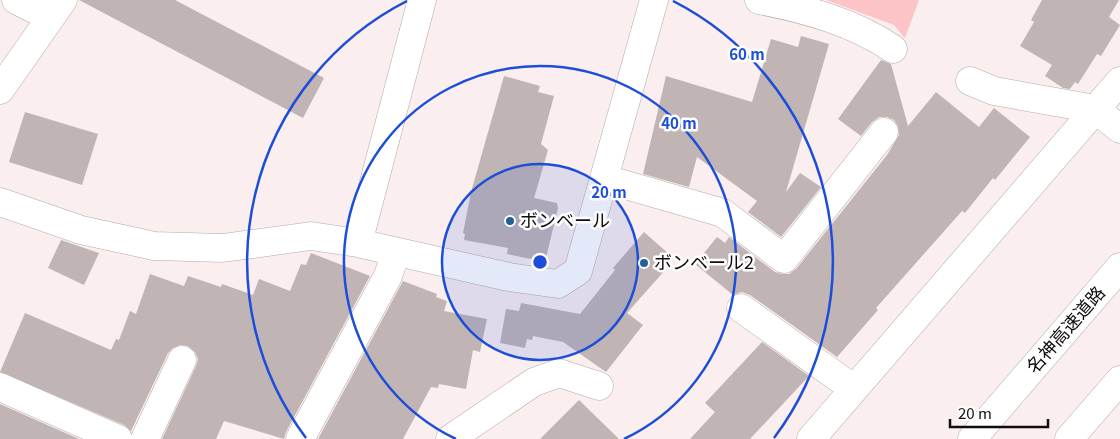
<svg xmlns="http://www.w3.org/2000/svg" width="1120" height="439" font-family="Georgia,'Noto Sans JP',serif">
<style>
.green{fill:#fcc4c6}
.building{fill:#c0b4b5}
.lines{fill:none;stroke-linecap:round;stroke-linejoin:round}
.minor-casing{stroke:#b4aaaa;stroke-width:29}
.highway-casing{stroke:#b4aaaa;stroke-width:29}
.minor{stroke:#fff;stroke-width:28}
.highway{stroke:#fff;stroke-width:28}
.ring{fill:none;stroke:#1d4ed8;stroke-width:2.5}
.poi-dot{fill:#226097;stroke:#fefefe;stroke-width:2}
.labels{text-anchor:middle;stroke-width:5;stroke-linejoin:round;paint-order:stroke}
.poi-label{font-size:18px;fill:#100d0d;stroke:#fefefe;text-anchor:start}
.street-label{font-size:18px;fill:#100d0d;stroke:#fefefe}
.centre{fill:#1d4ed8;stroke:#fefefe;stroke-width:2.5}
.ring-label{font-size:15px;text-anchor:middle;font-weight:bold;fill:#1d4ed8;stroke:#fefefe;stroke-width:5;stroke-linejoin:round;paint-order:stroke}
</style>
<rect width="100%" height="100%" fill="#faeeee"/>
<path class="green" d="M 826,0 L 919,0 L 905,38 L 894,25 Z"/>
<path class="building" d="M 79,0 L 175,0 L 324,78 L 303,118 Z
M 1042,0 L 1119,0 L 1109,17 L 1120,25 L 1101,56 L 1097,54 L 1078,84 L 1075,82 L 1070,89 L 1063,88 L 1045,76 L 1052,65 L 1020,46 L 1034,22 L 1031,20 Z
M 801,36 L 829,44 L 786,192 L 800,173 L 821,187 L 781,237 L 748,212 L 757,201 L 697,157 L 689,187 L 643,174 L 666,76 L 752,102 L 771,39 L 798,47 Z
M 881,60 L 891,64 L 908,126 L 936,92 L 979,127 L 994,108 L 1030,137 L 995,180 L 993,178 L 965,213 L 962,211 L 876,308 L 878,310 L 837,357 L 750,295 L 742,292 L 733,295 L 695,264 L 717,237 L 725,243 L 729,237 L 775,272 L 782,274 L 789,274 L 796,269 L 887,155 L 899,135 L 898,126 L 894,120 L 887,117 L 879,117 L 872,122 L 861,136 L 838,119 Z
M 504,76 L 540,86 L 538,92 L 554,96 L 541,144 L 548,150 L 534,198 L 557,203 L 558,208 L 545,262 L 507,254 L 508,248 L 464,240 L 465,234 L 463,233 L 471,192 Z
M 25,112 L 98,134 L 82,185 L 9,162 Z
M 644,232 L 670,255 L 666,269 L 627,313 L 643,325 L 606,372 L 563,342 L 533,336 L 532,340 L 527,339 L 525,348 L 500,343 L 506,309 L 519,311 L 521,303 L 580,314 L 615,270 L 613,268 Z
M 61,240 L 99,253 L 84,285 L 48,268 Z
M 311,253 L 370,276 L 286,432 L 284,439 L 224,421 L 216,439 L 162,439 L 196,366 L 198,359 L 195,352 L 188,346 L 180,345 L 173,348 L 168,353 L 131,431 L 124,425 L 0,372 L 25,313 L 111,350 L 116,339 L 119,340 L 130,311 L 136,314 L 150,274 L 184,286 L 188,276 L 221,287 L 222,284 L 253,295 L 259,279 L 290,291 L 301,264 L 306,265 Z
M 403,281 L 437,294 L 436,297 L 447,301 L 444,311 L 487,319 L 480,352 L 473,350 L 466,389 L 439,384 L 438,388 L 431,387 L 403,439 L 318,439 Z
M 762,342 L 809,376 L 750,439 L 690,439 L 715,412 L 705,403 Z
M 579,400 L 619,439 L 540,439 Z
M 0,404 L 79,439 L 0,439 Z"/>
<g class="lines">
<g class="minor-casing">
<path id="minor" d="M 16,0 L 50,17
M 759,0 C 805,9 854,22 893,49
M 970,81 L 994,91 L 1095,109 L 1120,129
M 0,90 L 63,0
M 605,179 L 723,213 L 784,259 L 884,132
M 0,202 L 81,230 L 154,246 L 223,248 L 311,236 L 358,243 L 509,277 L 558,284 L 578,271 L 654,0
M 358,243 L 422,0
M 741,308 L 854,389
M 0,387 L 118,439
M 145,439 L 182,360
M 300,439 L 388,276 L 396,252
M 450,439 L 534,382 L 559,373 L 599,386
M 811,439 L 1120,81"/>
</g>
<g class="highway-casing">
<path id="highway" d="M 972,439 L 1120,267
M 1069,439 L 1120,380"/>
</g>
<use href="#minor" class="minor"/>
<use href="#highway" class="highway"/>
</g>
<circle cx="540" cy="262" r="98" fill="#1d4ed8" fill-opacity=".12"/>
<g class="ring">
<circle cx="540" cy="262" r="98"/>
<path d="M456 439A196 196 0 1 1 624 439"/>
<path d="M306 438A293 293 0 0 1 407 1M673 1A293 293 0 0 1 774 438"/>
</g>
<g class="poi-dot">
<circle cx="510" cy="221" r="5"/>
<circle cx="644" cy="263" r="5"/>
</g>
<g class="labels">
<g class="poi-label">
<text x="520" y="227">ボンベール</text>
<text x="654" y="269">ボンベール2</text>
</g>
<g class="street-label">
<text transform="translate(1066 330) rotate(-49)" y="6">名神高速道路</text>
</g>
</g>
<circle cx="540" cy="262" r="8" class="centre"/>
<g class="ring-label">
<text x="747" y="60">60 m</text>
<text x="679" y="129">40 m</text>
<text x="609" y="198">20 m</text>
</g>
<path d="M950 419v8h98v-8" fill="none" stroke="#100d0d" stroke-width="2.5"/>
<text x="958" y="419" font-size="15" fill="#100d0d" stroke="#fefefe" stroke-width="4" paint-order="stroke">20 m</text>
</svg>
